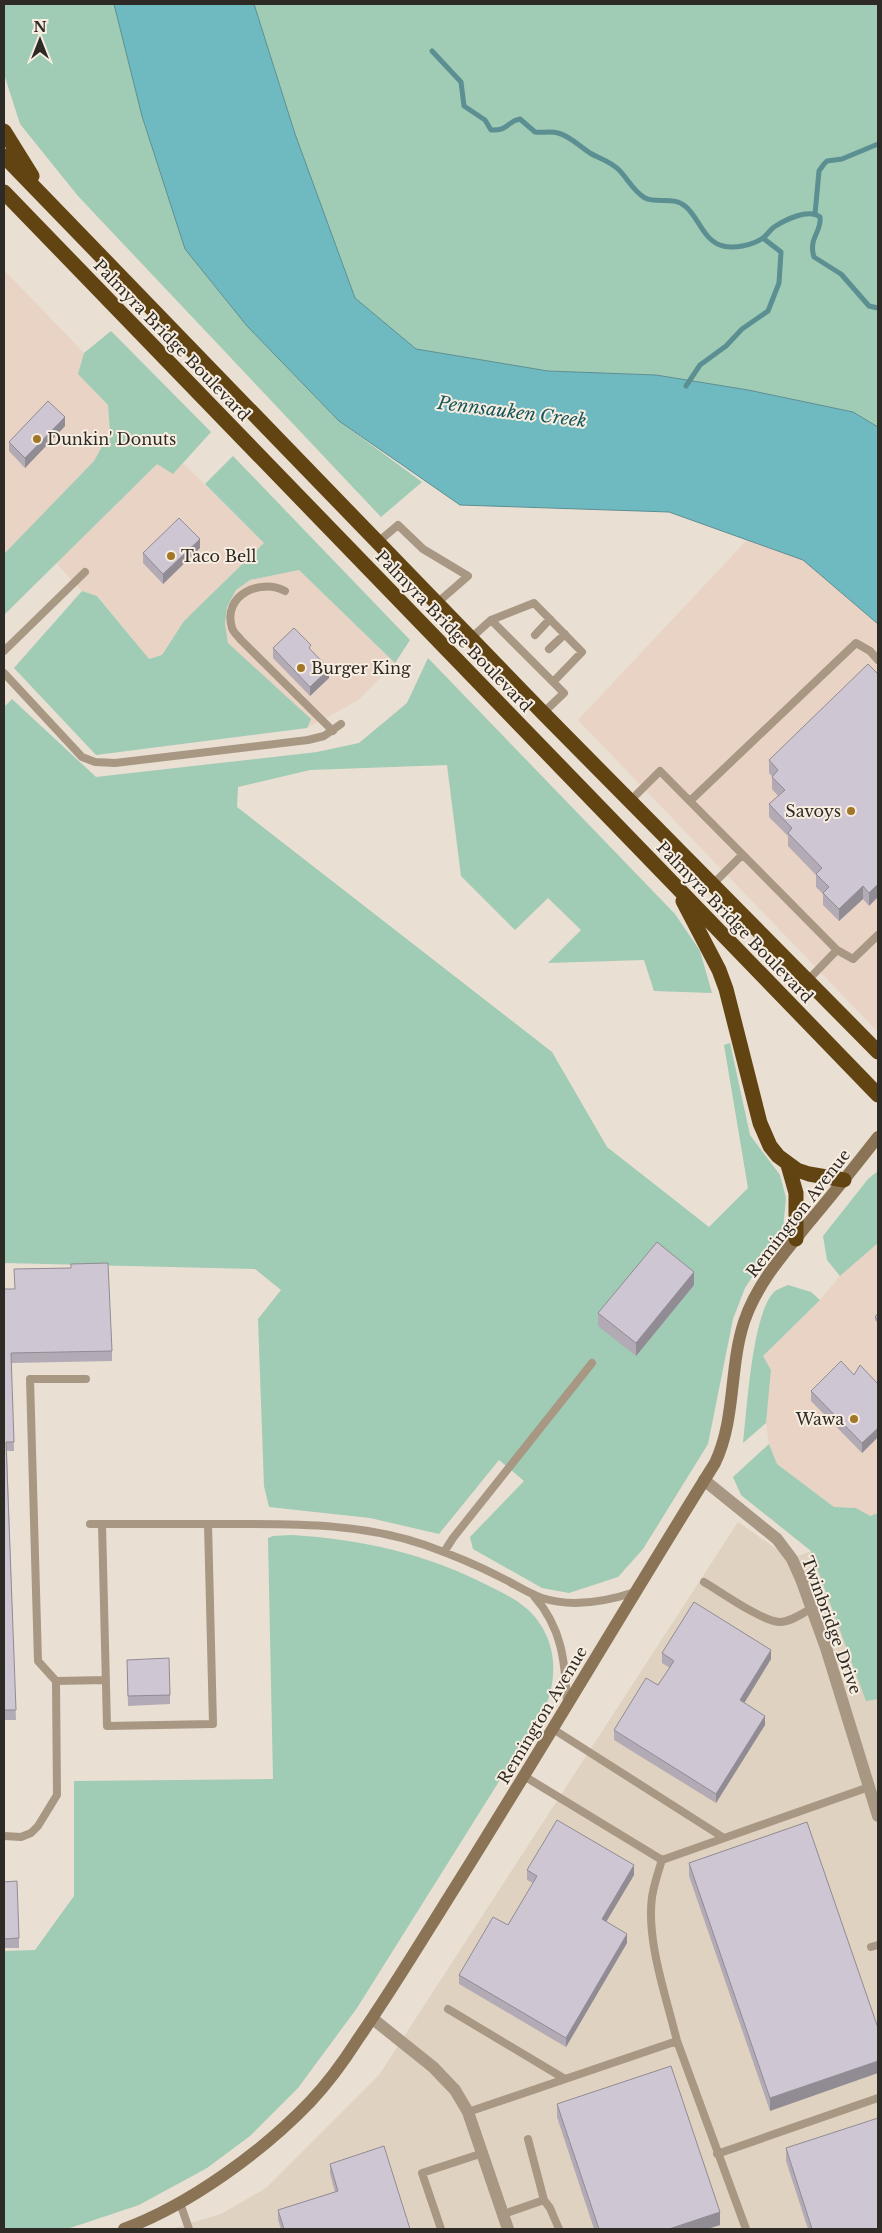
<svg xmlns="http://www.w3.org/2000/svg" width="882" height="2233" font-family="'Libre Baskerville',serif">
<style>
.commercial{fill:#e8d3c5}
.built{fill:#e0d2c0}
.green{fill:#a0cbb4}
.water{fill:#6fbac1;stroke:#5c8f92}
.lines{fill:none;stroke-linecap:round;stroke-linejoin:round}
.stream{stroke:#5c8f92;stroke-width:5}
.lane{stroke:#a79783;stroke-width:8}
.street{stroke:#a79783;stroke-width:12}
.secondary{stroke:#8a7455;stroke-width:12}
.highway{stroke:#624412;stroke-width:15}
.wall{fill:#b2aab5}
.shaded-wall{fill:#918b94}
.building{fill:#cfc6d3;stroke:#918b94}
.poi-dot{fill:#a17626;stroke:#f7ede0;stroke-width:2}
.labels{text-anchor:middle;stroke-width:4;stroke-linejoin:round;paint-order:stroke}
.street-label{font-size:16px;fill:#2e2a25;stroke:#f7ede0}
.poi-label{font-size:16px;fill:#2e2a25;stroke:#f7ede0;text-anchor:start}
.water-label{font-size:18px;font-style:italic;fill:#15575c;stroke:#f7ede0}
</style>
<rect width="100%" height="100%" fill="#e9dfd3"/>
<path class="commercial" d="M 4,270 L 84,353 L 78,374 L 108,405 L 110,432 L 94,461 L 4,554 Z
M 158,463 L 173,474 L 183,463 L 264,543 L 184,621 L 162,655 L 149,659 L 98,596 L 82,591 L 56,563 Z
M 747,540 L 803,560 L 878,624 L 878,1032 L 578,720 Z
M 299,570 L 395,663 L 357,701 L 307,728 L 310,719 L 228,643 L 225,624 L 227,607 L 236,590 L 250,580 Z
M 878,1243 L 878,1513 L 870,1516 L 856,1508 L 834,1507 L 777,1464 L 769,1444 L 766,1423 L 771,1370 L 763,1356 L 820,1300 L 840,1276 Z"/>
<path class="built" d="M 738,1522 L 791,1559 L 878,1524 L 878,2229 L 171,2229 L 221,2214 L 266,2188 L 379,2075 Z"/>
<path class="green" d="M 4,4 L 114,4 L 142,116 L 185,249 L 247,326 L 339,421 L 422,482 L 381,517 L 78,196 L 20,124 L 4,74 Z
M 254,4 L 878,4 L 878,427 L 853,412 L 748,390 L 656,375 L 548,371 L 416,349 L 355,298 L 295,134 Z
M 111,331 L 211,432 L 173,474 L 157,464 L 4,615 L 4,554 L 94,461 L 110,432 L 108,405 L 78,374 L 84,353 Z
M 233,456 L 410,640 L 395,663 L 299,570 L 250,580 L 236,590 L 227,607 L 225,624 L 228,643 L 311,719 L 307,728 L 96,755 L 14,668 L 82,591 L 97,596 L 149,659 L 162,655 L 184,621 L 264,543 L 205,484 Z
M 428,658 L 675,914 L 700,951 L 712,993 L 654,991 L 644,960 L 548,963 L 581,930 L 548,898 L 515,930 L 461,876 L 447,765 L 310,770 L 238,787 L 237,807 L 552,1052 L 607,1147 L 709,1227 L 748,1188 L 724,1045 L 730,1043 L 750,1135 L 780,1175 L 786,1198 L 783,1229 L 745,1288 L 733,1319 L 708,1444 L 643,1549 L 618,1577 L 569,1593 L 542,1588 L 473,1549 L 470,1537 L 524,1481 L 499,1460 L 439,1534 L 370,1518 L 269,1507 L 264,1486 L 258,1319 L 281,1290 L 255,1269 L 4,1263 L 4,707 L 12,699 L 96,777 L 317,752 L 359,743 L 407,703 Z
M 878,1171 L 878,1243 L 840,1276 L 827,1260 L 823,1236 L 868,1179 Z
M 788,1285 L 811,1292 L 820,1300 L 763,1356 L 771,1370 L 766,1423 L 743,1443 C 747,1410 752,1314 774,1292 C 777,1289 784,1287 788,1285 Z
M 769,1444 L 777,1464 L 834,1507 L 856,1508 L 870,1516 L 878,1513 L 878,1699 L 866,1701 L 811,1551 L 741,1495 L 733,1477 Z
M 292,1535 C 361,1539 427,1554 489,1586 C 507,1595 526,1604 538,1621 C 557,1647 557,1679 545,1708 L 357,2008 L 298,2088 L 250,2136 L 207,2168 L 139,2205 L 67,2229 L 4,2229 L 4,1951 L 35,1950 L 74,1896 L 74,1781 L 273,1779 L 268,1538 L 273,1536 Z"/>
<path class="water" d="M 114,4 L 254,4 L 295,134 L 355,298 L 416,349 L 548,371 L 656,375 L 748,390 L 853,412 L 878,427 L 878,624 L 803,560 L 669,512 L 460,505 L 339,421 L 247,326 L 185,249 L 142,116 Z"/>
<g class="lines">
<path class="stream" d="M 432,51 L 461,82 L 464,106 L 485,120 L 491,130 C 509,131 507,121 520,119 L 535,132 C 543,133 550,131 558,133 C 570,136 579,146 590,153 C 600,159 610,161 619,170 C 628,179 633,191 645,198 C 657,204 673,196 685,206 C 699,217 703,241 723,246 C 735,249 753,245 763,238 C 767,235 770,230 774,227 C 785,220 808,208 820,217 C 822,232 808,238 814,257 L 841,274 L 869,306 L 878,308
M 815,214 L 819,171 L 824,164 L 827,161 L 842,159 L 878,144
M 686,386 L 700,365 L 726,346 L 742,329 L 768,311 L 779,283 L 781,252 L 763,238"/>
<path class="lane" d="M 378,542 L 398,525 L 423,549 L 468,576 L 437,603
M 285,591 C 260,578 222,595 232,628 C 233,632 238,636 241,640 L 333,731
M 491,620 L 534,603 L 582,652 L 553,682
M 535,635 L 550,619
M 471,638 L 491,620 L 564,693 L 543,713
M 549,649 L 565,634
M 4,651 L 85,572
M 4,673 L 82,757 L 95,762 L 115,763 L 308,740 L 324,736 L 341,724
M 631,800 L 660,771 L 837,950 L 808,980
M 690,801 L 856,643 L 870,651 L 878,660
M 714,883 L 742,855
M 837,950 L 853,959 L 878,935
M 90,1524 C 140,1524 189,1524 238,1524 C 302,1524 364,1524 425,1545 C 450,1554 475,1564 498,1576 C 513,1583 527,1593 542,1598 C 573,1608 605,1602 635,1592
M 102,1524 L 107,1726 L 213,1724 L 208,1524
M 444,1552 L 453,1538 L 592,1363
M 704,1582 C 721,1592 763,1622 780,1622 C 791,1622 803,1613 812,1608
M 534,1596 C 562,1628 565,1661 567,1702
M 56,1681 L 38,1661 L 30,1379 L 86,1379
M 553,1729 L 724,1838
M 524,1776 L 662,1860 L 869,1787
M 4,1836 L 21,1837 L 31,1833 L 38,1826 L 57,1795 L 56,1681 L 106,1680
M 871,1947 L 878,1945
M 448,2009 L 565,2079
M 677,2041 L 746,2229
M 468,2112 L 677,2041 C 667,1999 646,1941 652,1897 C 654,1885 658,1872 662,1860
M 528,2139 L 544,2200
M 717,2154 L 878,2098
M 180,2203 L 189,2229
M 504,2214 L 544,2200 L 550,2208 L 559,2229
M 441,2229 L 422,2173 L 483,2153"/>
<path class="street" d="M 704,1480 L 777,1539 L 792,1559 L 801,1579 L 826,1648 L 878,1816
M 373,2019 L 433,2067 L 455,2090 L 468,2112 L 508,2229"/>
<path class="secondary" d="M 124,2229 C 189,2205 262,2152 310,2102 C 328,2083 344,2061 358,2039 C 390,1993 419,1945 449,1897 C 539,1754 625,1607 715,1463 C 736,1419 729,1368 744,1322 C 757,1283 785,1252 811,1220 C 834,1193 856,1165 878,1137"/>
<path class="highway" d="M 4,131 L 32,176
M 4,156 L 543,713 L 878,1052
M 4,192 L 878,1095
M 683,901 L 719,970 L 726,989 L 760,1123 L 770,1146 L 778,1156 L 797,1170 L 809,1174 L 844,1180
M 788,1165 L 796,1193 L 796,1239"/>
</g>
<path class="wall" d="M 65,426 L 25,468 L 9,451 L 9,442 Z
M 200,548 L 163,584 L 143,563 L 143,553 Z
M 273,648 L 311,651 L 329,678 L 310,696 L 273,658 Z
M 878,674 L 869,906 L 863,899 L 839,921 L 823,905 L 823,894 L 816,887 L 816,875 L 788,846 L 788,836 L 769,817 L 769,804 L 778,796 L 772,789 L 772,776 L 769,773 L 769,760 Z
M 694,1285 L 636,1356 L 598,1326 L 598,1313 Z
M 4,1289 L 112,1351 L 112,1361 L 11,1363 L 14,1451 L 7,1451 L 16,1720 L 4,1720 Z
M 878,1313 L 878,1323 L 875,1320 L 875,1317 Z
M 854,1375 L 878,1384 L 878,1437 L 862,1453 L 811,1401 L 811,1391 Z
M 662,1653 L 771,1659 L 744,1703 L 765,1725 L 716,1803 L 614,1740 L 614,1730 L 658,1685 L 670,1668 L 662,1663 Z
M 127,1670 L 170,1695 L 170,1704 L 128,1706 Z
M 807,1822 L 770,2111 L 689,1876 L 689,1863 Z
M 527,1870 L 634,1875 L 606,1921 L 627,1943 L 566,2047 L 459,1984 L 459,1975 L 508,1925 L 533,1883 L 527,1880 Z
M 4,1882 L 19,1938 L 19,1948 L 4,1948 Z
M 557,2104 L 720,2225 L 707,2229 L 594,2229 L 557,2117 Z
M 786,2148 L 878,2229 L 808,2229 L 786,2161 Z
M 330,2164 L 410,2229 L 281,2229 L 278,2220 L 278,2210 L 335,2192 L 330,2173 Z"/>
<path class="shaded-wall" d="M 65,417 L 65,426 L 25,468 L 25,458 Z
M 200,539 L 200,548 L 163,584 L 163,574 Z
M 329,669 L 329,678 L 310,696 L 310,687 Z
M 878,884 L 878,897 L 869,906 L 869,893 Z
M 863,886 L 863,899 L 839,921 L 839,909 Z
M 694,1272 L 694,1285 L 636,1356 L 636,1343 Z
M 878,1428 L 878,1437 L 862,1453 L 862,1443 Z
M 771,1650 L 771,1659 L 740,1710 L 740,1700 Z
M 765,1716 L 765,1725 L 716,1803 L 716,1794 Z
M 634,1865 L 634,1875 L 602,1929 L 602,1919 Z
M 627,1934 L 627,1943 L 566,2047 L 566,2038 Z
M 878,2061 L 878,2073 L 770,2111 L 770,2098 Z
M 720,2212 L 720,2225 L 707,2229 L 669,2229 Z"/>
<path class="building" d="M 48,401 L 65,417 L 25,458 L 9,442 Z
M 179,518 L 200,539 L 163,574 L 143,553 Z
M 294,628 L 311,645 L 309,648 L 329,669 L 310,687 L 273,648 Z
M 868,664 L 878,674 L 878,884 L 869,893 L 863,886 L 839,909 L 823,893 L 829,887 L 816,874 L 822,868 L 788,833 L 792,828 L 769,804 L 785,790 L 772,777 L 778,770 L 769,760 Z
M 657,1242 L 694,1272 L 636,1343 L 598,1313 Z
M 108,1263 L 112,1351 L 11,1353 L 14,1442 L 6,1442 L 16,1710 L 4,1710 L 4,1289 L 15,1289 L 14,1269 L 71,1268 L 71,1264 Z
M 878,1313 L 878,1320 L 875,1317 Z
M 841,1361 L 854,1375 L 860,1365 L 878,1384 L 878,1428 L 862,1443 L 811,1391 Z
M 694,1602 L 771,1650 L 740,1700 L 765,1716 L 716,1794 L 614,1730 L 646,1678 L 658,1685 L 674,1661 L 662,1653 Z
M 169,1658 L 170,1695 L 128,1696 L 127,1660 Z
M 557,1820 L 634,1865 L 602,1919 L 627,1934 L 566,2038 L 459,1975 L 493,1917 L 508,1925 L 537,1876 L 527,1870 Z
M 807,1822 L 878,2028 L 878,2061 L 770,2098 L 689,1863 Z
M 17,1881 L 19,1938 L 4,1939 L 4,1882 Z
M 671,2066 L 720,2212 L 669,2229 L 599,2229 L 557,2104 Z
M 878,2118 L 878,2229 L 812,2229 L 786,2148 Z
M 384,2146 L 410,2229 L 284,2229 L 278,2210 L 338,2191 L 330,2164 Z"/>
<g class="poi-dot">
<circle cx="37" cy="439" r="5"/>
<circle cx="171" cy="556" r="5"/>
<circle cx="301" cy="668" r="5"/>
<circle cx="851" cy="811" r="5"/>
<circle cx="854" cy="1419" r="5"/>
</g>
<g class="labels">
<g class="street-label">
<text transform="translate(172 340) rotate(46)" y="6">Palmyra Bridge Boulevard</text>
<text transform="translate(454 631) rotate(46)" y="6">Palmyra Bridge Boulevard</text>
<text transform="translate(735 922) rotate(46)" y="6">Palmyra Bridge Boulevard</text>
<text transform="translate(798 1213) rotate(-52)" y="6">Remington Avenue</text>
<text transform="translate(832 1625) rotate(70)" y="6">Twinbridge Drive</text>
<text transform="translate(542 1715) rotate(-59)" y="6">Remington Avenue</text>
</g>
<g class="poi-label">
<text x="47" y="445">Dunkin' Donuts</text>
<text x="181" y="562">Taco Bell</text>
<text x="311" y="674">Burger King</text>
<text x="841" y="817" text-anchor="end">Savoys</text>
<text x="844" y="1425" text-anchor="end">Wawa</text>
</g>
<g class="water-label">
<text transform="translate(512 412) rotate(7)" y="6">Pennsauken Creek</text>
</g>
</g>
<rect width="882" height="2233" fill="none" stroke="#2e2a25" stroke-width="10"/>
<g transform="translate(40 40)" stroke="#f7ede0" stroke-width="4" paint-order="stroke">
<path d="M0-4L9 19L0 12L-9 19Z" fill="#2e2a25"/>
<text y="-8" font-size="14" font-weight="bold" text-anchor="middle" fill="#2e2a25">N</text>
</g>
</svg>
